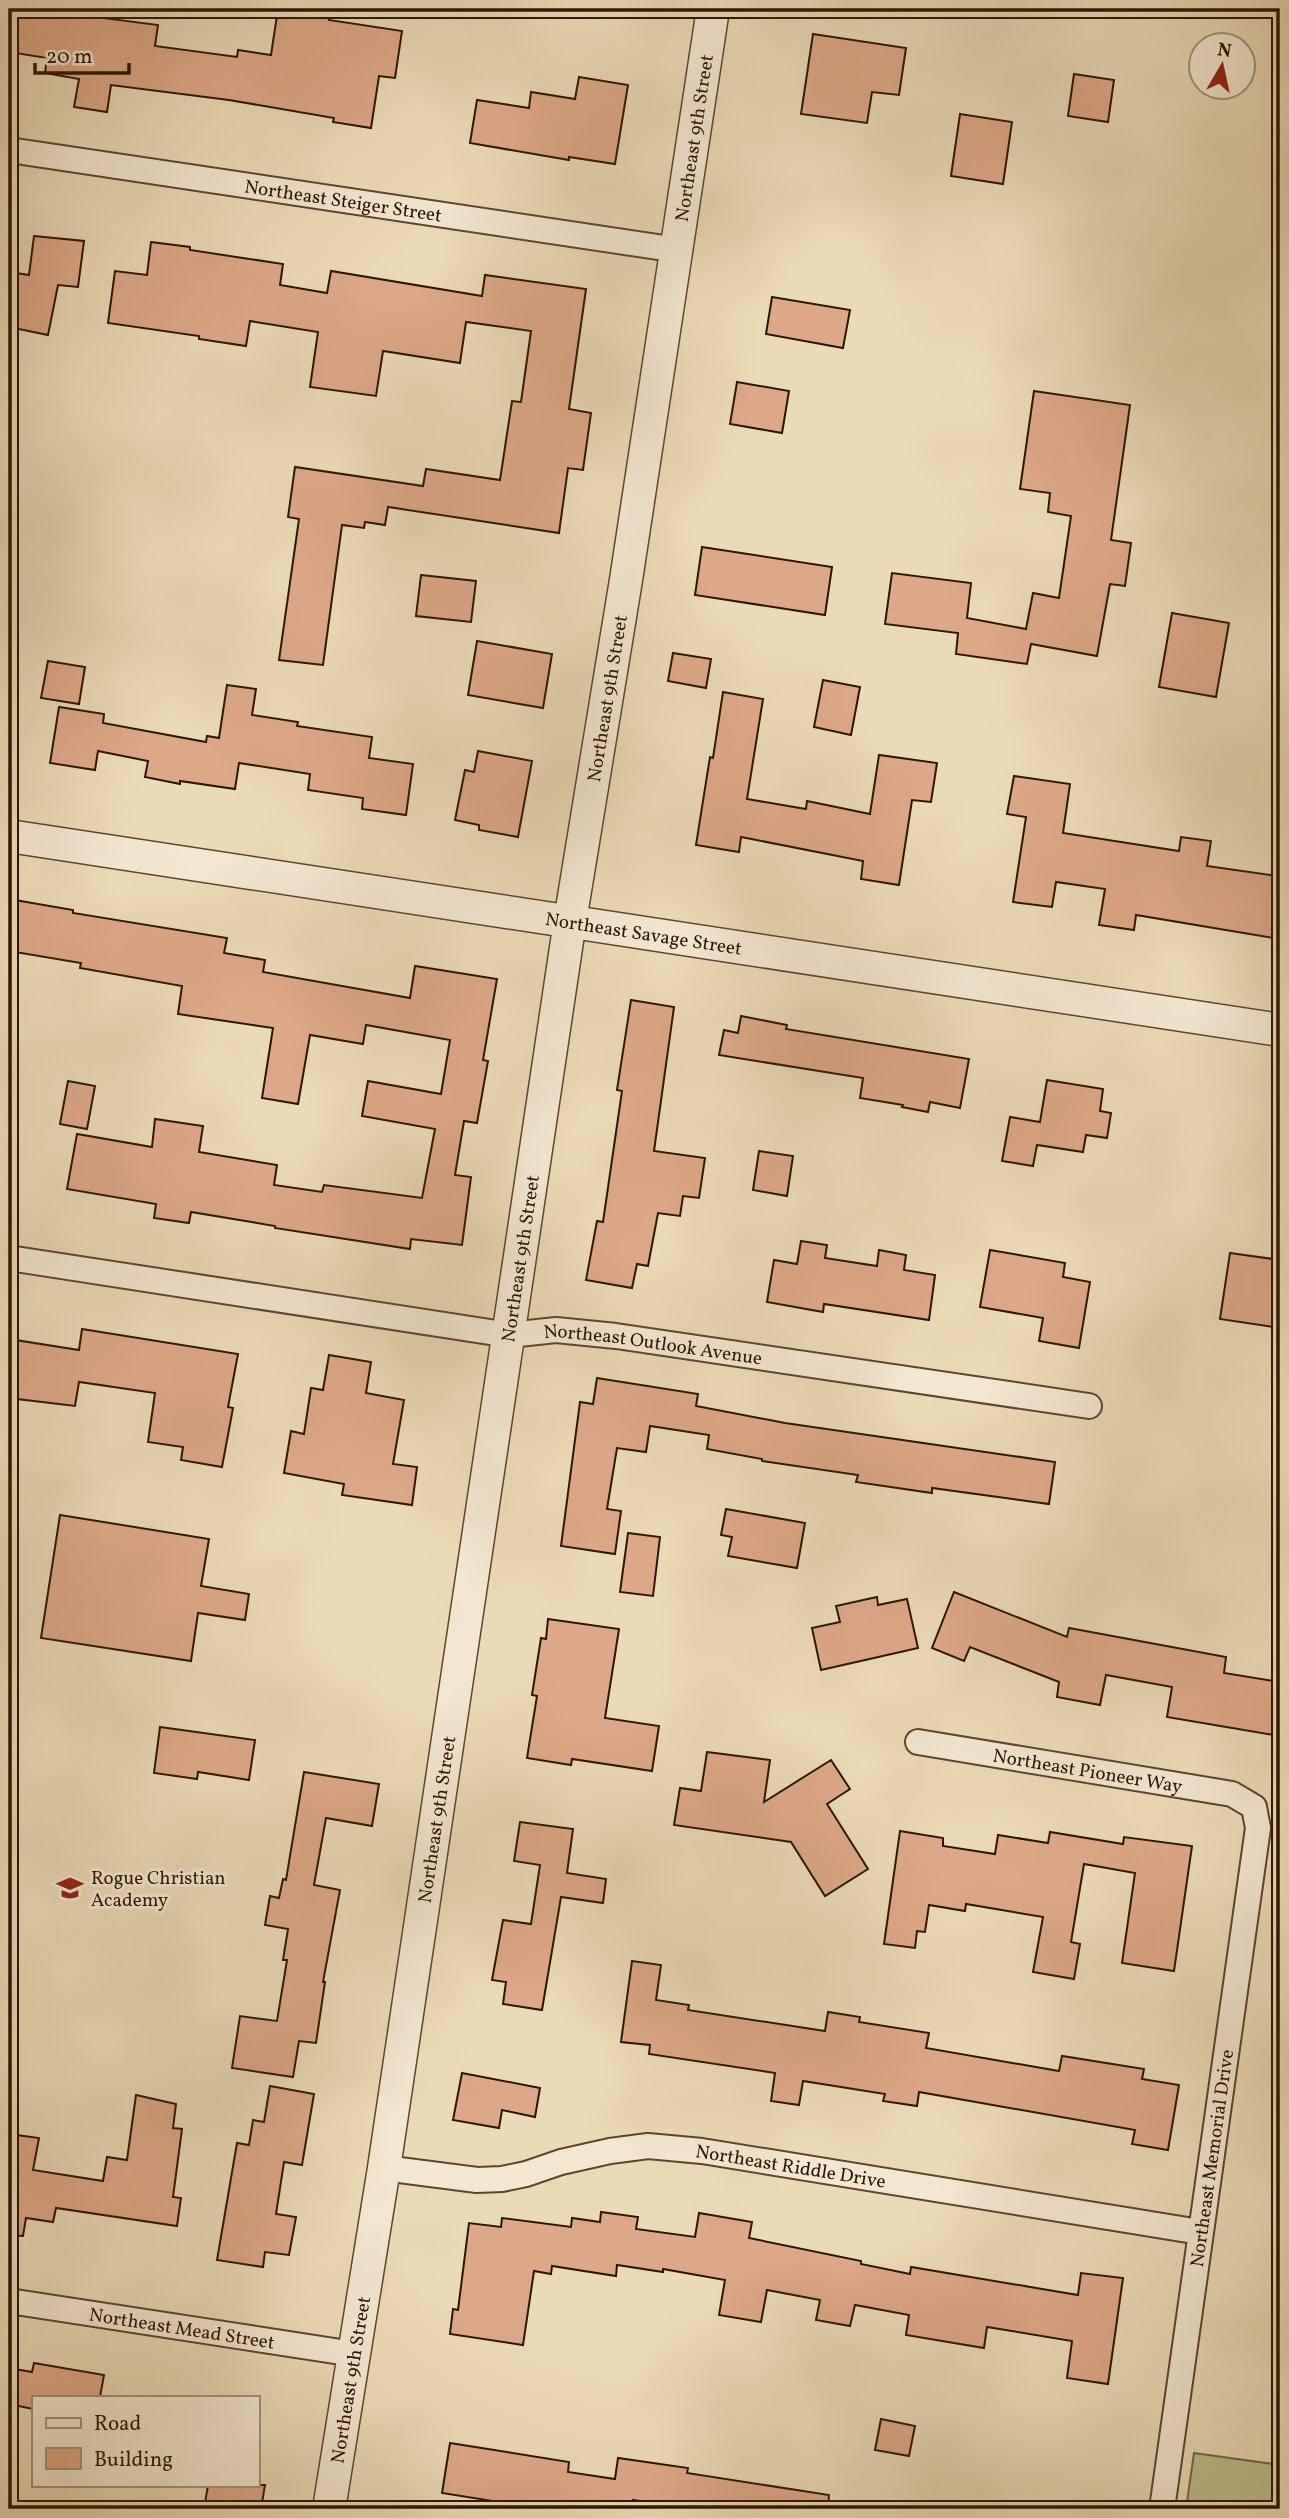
<svg xmlns="http://www.w3.org/2000/svg" width="1289" height="2518" font-family="Vollkorn,serif">
<style>
.green{fill:#bbbe8c;stroke:#746a46;stroke-width:2}
.building{fill:#dda887;stroke:#2d1601;stroke-width:2}
.lines{fill:none;stroke-linecap:round;stroke-linejoin:round}
.minor-casing{stroke:#5c472e;stroke-width:28}
.tertiary-casing{stroke:#5c472e;stroke-width:35}
.minor{stroke:#f2e7d0;stroke-width:24}
.tertiary{stroke:#f2e7d0;stroke-width:32}
.labels{text-anchor:middle;stroke-width:6;stroke-linejoin:round;paint-order:stroke}
.street-label{font-size:19px;fill:#2d1601;stroke:#f2e7d0}
.poi-label{font-size:19px;fill:#2d1601;stroke:#f2e7d0;text-anchor:start}
</style>
<rect width="100%" height="100%" fill="#ebdab7"/>
<filter id="stains"><feTurbulence type="fractalNoise" baseFrequency=".00286" numOctaves="4"/><feColorMatrix values="0 0 0 0 .2 0 0 0 0 .09 0 0 0 0 .02 0 0 0 .5 -.17"/></filter>
<radialGradient id="worn" r=".72"><stop offset=".6" stop-color="#630" stop-opacity="0"/><stop offset="1" stop-color="#630" stop-opacity=".3"/></radialGradient>
<path class="green" d="M 1194,2453 L 1280,2465 L 1280,2509 L 1186,2509 Z"/>
<path class="building" d="M 9,9 L 96,9 L 95,17 L 158,25 L 155,46 L 237,57 L 238,50 L 271,55 L 278,9 L 331,9 L 329,20 L 402,31 L 395,78 L 379,76 L 371,128 L 333,122 L 334,118 L 229,100 L 111,85 L 107,112 L 74,107 L 79,79 L 45,73 L 47,58 L 9,52 Z
M 813,34 L 906,48 L 899,95 L 872,92 L 867,123 L 801,114 Z
M 1074,74 L 1114,80 L 1108,122 L 1068,116 Z
M 579,77 L 628,85 L 615,164 L 569,157 L 569,160 L 470,143 L 477,100 L 529,108 L 531,92 L 575,99 Z
M 960,114 L 1012,122 L 1003,184 L 951,176 Z
M 34,236 L 84,241 L 78,287 L 58,285 L 48,335 L 9,327 L 9,272 L 29,275 Z
M 151,242 L 190,247 L 190,250 L 283,264 L 280,285 L 327,293 L 331,271 L 482,296 L 485,275 L 586,289 L 569,409 L 591,413 L 583,470 L 568,468 L 559,533 L 388,507 L 385,525 L 365,522 L 364,528 L 342,525 L 323,665 L 279,660 L 299,519 L 288,517 L 295,467 L 423,486 L 426,469 L 500,480 L 512,401 L 521,402 L 531,331 L 466,322 L 460,363 L 383,351 L 376,396 L 310,387 L 318,332 L 250,321 L 246,346 L 199,339 L 199,336 L 108,323 L 115,271 L 147,275 Z
M 772,297 L 850,310 L 843,348 L 766,334 Z
M 737,382 L 789,391 L 782,433 L 730,424 Z
M 1034,391 L 1130,405 L 1111,540 L 1131,543 L 1125,586 L 1110,584 L 1097,656 L 1031,644 L 1027,664 L 956,654 L 958,633 L 885,624 L 892,573 L 971,583 L 967,618 L 1026,629 L 1033,593 L 1059,598 L 1071,516 L 1048,512 L 1050,493 L 1020,489 Z
M 702,547 L 832,567 L 825,615 L 695,595 Z
M 421,575 L 476,581 L 471,622 L 416,616 Z
M 1172,613 L 1229,623 L 1216,697 L 1159,687 Z
M 477,641 L 552,654 L 543,708 L 468,695 Z
M 673,653 L 711,659 L 706,688 L 668,681 Z
M 48,661 L 85,667 L 79,704 L 41,698 Z
M 823,680 L 860,687 L 851,735 L 814,727 Z
M 227,685 L 256,689 L 252,715 L 298,722 L 297,726 L 372,737 L 369,758 L 413,764 L 406,815 L 362,809 L 363,798 L 308,790 L 310,774 L 239,763 L 235,789 L 180,781 L 180,784 L 145,777 L 148,761 L 98,751 L 95,770 L 50,763 L 59,707 L 104,714 L 103,723 L 206,742 L 207,736 L 219,738 Z
M 723,692 L 763,699 L 747,799 L 806,809 L 807,801 L 870,814 L 879,755 L 937,763 L 931,802 L 912,800 L 899,885 L 861,879 L 863,861 L 741,837 L 739,852 L 696,845 L 710,757 L 713,758 Z
M 478,751 L 532,761 L 518,837 L 479,830 L 479,825 L 455,820 L 465,770 L 474,772 Z
M 1014,776 L 1070,784 L 1063,833 L 1179,851 L 1181,837 L 1211,841 L 1207,866 L 1278,876 L 1276,891 L 1280,891 L 1280,939 L 1136,915 L 1134,930 L 1099,925 L 1105,889 L 1056,882 L 1052,907 L 1013,902 L 1026,817 L 1007,814 Z
M 9,899 L 73,910 L 73,913 L 227,938 L 224,953 L 265,960 L 263,972 L 410,998 L 415,966 L 497,979 L 483,1060 L 488,1061 L 477,1123 L 464,1121 L 455,1175 L 471,1177 L 462,1245 L 411,1239 L 410,1249 L 275,1228 L 275,1226 L 191,1212 L 189,1223 L 154,1218 L 156,1204 L 67,1189 L 77,1134 L 152,1147 L 155,1119 L 203,1126 L 199,1152 L 277,1165 L 274,1185 L 322,1192 L 324,1185 L 422,1198 L 435,1129 L 362,1116 L 368,1081 L 441,1094 L 450,1040 L 366,1025 L 363,1044 L 310,1035 L 298,1104 L 262,1098 L 273,1028 L 178,1014 L 182,986 L 80,968 L 81,963 L 9,951 Z
M 631,1000 L 674,1007 L 654,1151 L 705,1158 L 699,1198 L 683,1196 L 680,1216 L 658,1213 L 648,1266 L 637,1264 L 632,1288 L 586,1280 L 597,1221 L 603,1222 L 622,1091 L 617,1090 Z
M 741,1016 L 787,1025 L 786,1029 L 969,1059 L 960,1108 L 930,1102 L 928,1112 L 902,1107 L 903,1105 L 860,1098 L 863,1078 L 719,1055 L 724,1030 L 738,1033 Z
M 1047,1080 L 1103,1089 L 1100,1111 L 1111,1113 L 1107,1138 L 1086,1135 L 1083,1152 L 1037,1145 L 1033,1166 L 1002,1161 L 1010,1117 L 1040,1122 Z
M 68,1081 L 95,1086 L 87,1129 L 60,1124 Z
M 759,1151 L 793,1156 L 787,1196 L 753,1190 Z
M 801,1241 L 827,1245 L 825,1258 L 877,1266 L 879,1250 L 906,1255 L 904,1270 L 935,1275 L 929,1320 L 824,1304 L 823,1312 L 767,1302 L 774,1260 L 797,1264 Z
M 990,1250 L 1065,1263 L 1063,1277 L 1090,1282 L 1079,1348 L 1039,1341 L 1043,1318 L 980,1307 Z
M 1230,1253 L 1280,1260 L 1280,1328 L 1220,1319 Z
M 82,1329 L 238,1354 L 228,1407 L 233,1408 L 222,1467 L 181,1460 L 183,1447 L 148,1442 L 155,1393 L 79,1382 L 75,1406 L 9,1398 L 9,1339 L 79,1350 Z
M 329,1355 L 371,1362 L 366,1393 L 404,1400 L 393,1464 L 417,1467 L 412,1505 L 342,1495 L 344,1484 L 284,1473 L 291,1431 L 304,1434 L 311,1388 L 323,1390 Z
M 597,1378 L 698,1394 L 696,1406 L 785,1423 L 1055,1462 L 1049,1504 L 932,1488 L 932,1493 L 856,1482 L 858,1475 L 762,1461 L 762,1459 L 707,1449 L 709,1435 L 650,1426 L 646,1452 L 617,1448 L 607,1509 L 621,1511 L 615,1554 L 561,1546 L 580,1402 L 593,1404 Z
M 726,1509 L 805,1523 L 797,1568 L 728,1556 L 732,1537 L 721,1535 Z
M 60,1515 L 209,1539 L 201,1586 L 249,1594 L 245,1620 L 198,1613 L 191,1661 L 41,1638 Z
M 628,1533 L 660,1537 L 653,1596 L 620,1592 Z
M 954,1592 L 1067,1637 L 1069,1628 L 1226,1657 L 1224,1673 L 1280,1682 L 1280,1736 L 1167,1717 L 1172,1687 L 1106,1675 L 1100,1705 L 1057,1697 L 1059,1682 L 970,1647 L 964,1661 L 932,1648 Z
M 877,1597 L 878,1605 L 907,1599 L 918,1648 L 821,1670 L 812,1628 L 840,1622 L 836,1606 Z
M 548,1619 L 619,1629 L 605,1718 L 659,1726 L 652,1771 L 572,1759 L 571,1765 L 527,1758 L 537,1696 L 532,1695 L 541,1638 L 546,1639 Z
M 160,1727 L 255,1740 L 249,1780 L 198,1772 L 197,1779 L 154,1773 Z
M 707,1752 L 770,1760 L 764,1802 L 831,1760 L 850,1789 L 827,1804 L 868,1869 L 825,1896 L 791,1842 L 674,1825 L 680,1788 L 701,1791 Z
M 304,1772 L 379,1784 L 372,1826 L 326,1818 L 314,1885 L 340,1890 L 323,1982 L 325,1982 L 316,2043 L 299,2041 L 293,2077 L 232,2068 L 240,2016 L 277,2021 L 287,1960 L 283,1960 L 288,1929 L 265,1925 L 270,1896 L 279,1898 L 283,1879 L 286,1880 Z
M 520,1822 L 573,1829 L 567,1873 L 606,1879 L 603,1903 L 561,1897 L 542,2010 L 503,2004 L 506,1982 L 492,1980 L 503,1920 L 531,1924 L 540,1865 L 514,1861 Z
M 900,1831 L 943,1838 L 943,1846 L 995,1854 L 998,1835 L 1048,1843 L 1050,1832 L 1123,1844 L 1124,1837 L 1192,1846 L 1174,1971 L 1122,1963 L 1135,1873 L 1084,1864 L 1071,1942 L 1080,1944 L 1074,1979 L 1033,1972 L 1043,1917 L 966,1904 L 965,1911 L 929,1905 L 925,1932 L 917,1931 L 915,1948 L 884,1944 Z
M 632,1961 L 661,1965 L 656,2000 L 689,2005 L 688,2010 L 825,2031 L 828,2012 L 860,2017 L 859,2022 L 929,2033 L 926,2048 L 1059,2071 L 1062,2056 L 1144,2069 L 1142,2079 L 1179,2085 L 1168,2150 L 1132,2144 L 1135,2130 L 919,2092 L 917,2106 L 883,2101 L 885,2094 L 803,2081 L 799,2105 L 771,2101 L 775,2073 L 649,2054 L 650,2045 L 621,2042 Z
M 462,2073 L 540,2088 L 535,2117 L 502,2110 L 499,2128 L 453,2120 Z
M 270,2086 L 314,2094 L 302,2165 L 284,2162 L 276,2214 L 296,2217 L 289,2255 L 265,2252 L 263,2267 L 217,2260 L 237,2143 L 249,2145 L 253,2120 L 264,2122 Z
M 136,2095 L 176,2104 L 173,2128 L 182,2129 L 173,2197 L 181,2198 L 177,2226 L 56,2208 L 53,2222 L 26,2218 L 23,2236 L 9,2235 L 9,2134 L 39,2138 L 33,2170 L 103,2181 L 107,2157 L 127,2160 Z
M 601,2212 L 638,2217 L 636,2229 L 695,2237 L 699,2213 L 752,2222 L 749,2238 L 861,2261 L 861,2264 L 910,2274 L 911,2267 L 1078,2295 L 1081,2273 L 1123,2278 L 1108,2384 L 1067,2378 L 1072,2341 L 987,2327 L 984,2348 L 906,2335 L 909,2315 L 855,2305 L 850,2326 L 816,2320 L 820,2300 L 767,2290 L 761,2322 L 719,2315 L 725,2280 L 663,2269 L 663,2272 L 617,2265 L 616,2276 L 552,2266 L 551,2274 L 534,2271 L 523,2345 L 450,2334 L 453,2309 L 458,2310 L 469,2223 L 501,2227 L 502,2218 L 571,2227 L 572,2218 L 600,2222 Z
M 34,2363 L 104,2375 L 100,2397 L 33,2397 L 33,2409 L 9,2404 L 9,2368 L 32,2372 Z
M 881,2419 L 915,2426 L 909,2456 L 875,2450 Z
M 450,2443 L 569,2462 L 568,2472 L 615,2479 L 618,2458 L 688,2468 L 687,2473 L 829,2495 L 828,2509 L 693,2509 L 633,2500 L 632,2509 L 589,2505 L 588,2509 L 543,2509 L 442,2493 Z
M 208,2485 L 265,2485 L 261,2509 L 204,2509 Z"/>
<g class="lines">
<g class="minor-casing">
<g id="minor">
<path id="s1" d="M 9,150 L 678,250"/>
<path id="s2" d="M 9,1258 L 509,1335 L 556,1330 L 616,1336 L 1089,1406"/>
<path id="s3" d="M 918,1742 L 1232,1794 L 1254,1807 L 1258,1828 L 1162,2509"/>
<path id="s4" d="M 384,2168 L 477,2180 L 502,2179 L 526,2174 L 561,2162 L 610,2151 L 648,2146 L 702,2151 L 1200,2232"/>
<path id="s5" d="M 9,2301 L 354,2354"/>
</g>
</g>
<g class="tertiary-casing">
<g id="tertiary">
<path id="s6" d="M 9,836 L 1280,1030"/>
<path id="s7" d="M 329,2509 L 384,2168 L 570,921 L 626,580 L 713,9"/>
</g>
</g>
<use href="#minor" class="minor"/>
<use href="#tertiary" class="tertiary"/>
</g>
<defs>
<g id="school-bare" transform="scale(2.1)"><path d="M0-5L7-2L0 1L-7-2ZM-4 1L0 2.5L4 1V4Q0 6-4 4Z" fill="#8f2418" stroke="#f2e7d0" stroke-width="2.5" paint-order="stroke"/></g>
</defs>
<g fill-rule="evenodd">
<use href="#school-bare" x="70" y="1888"/>
</g>
<g class="labels">
<g class="street-label">
<text dy="7" stroke="none"><textPath href="#s7" startOffset="2399">Northeast 9th Street</textPath></text>
<text dy="7" stroke="none"><textPath href="#s1" startOffset="338">Northeast Steiger Street</textPath></text>
<text dy="7" stroke="none"><textPath href="#s7" startOffset="1832">Northeast 9th Street</textPath></text>
<text dy="7" stroke="none"><textPath href="#s6" startOffset="642">Northeast Savage Street</textPath></text>
<text dy="7" stroke="none"><textPath href="#s7" startOffset="1265">Northeast 9th Street</textPath></text>
<text dy="7" stroke="none"><textPath href="#s2" startOffset="651">Northeast Outlook Avenue</textPath></text>
<text dy="7" stroke="none"><textPath href="#s3" startOffset="172">Northeast Pioneer Way</textPath></text>
<text dy="7" stroke="none"><textPath href="#s7" startOffset="698">Northeast 9th Street</textPath></text>
<text transform="translate(1211 2158) rotate(-82)" y="7">Northeast Memorial Drive</text>
<text dy="7" stroke="none"><textPath href="#s4" startOffset="413">Northeast Riddle Drive</textPath></text>
<text dy="7" stroke="none"><textPath href="#s5" startOffset="175">Northeast Mead Street</textPath></text>
<text dy="7" stroke="none"><textPath href="#s7" startOffset="131">Northeast 9th Street</textPath></text>
</g>
<g class="poi-label">
<text x="91" y="1884">Rogue Christian<tspan x="91" dy="22">Academy</tspan></text>
</g>
</g>
<rect width="1289" height="2518" fill="none" stroke="#ebdab7" stroke-width="35"/>
<rect x="10" y="10" width="1268" height="2497" fill="none" stroke="#2d1601" stroke-width="3.5"/>
<rect x="18" y="18" width="1254" height="2483" fill="none" stroke="#2d1601" stroke-width="2"/>
<rect x="32" y="2396" width="228" height="91" fill="#f2e7d0" stroke="#a3937d" stroke-width="2"/>
<rect x="46" y="2418" width="35" height="10" fill="#f2e7d0" stroke="#a3937d" stroke-width="2"/>
<text x="94" y="2430" font-size="21" fill="#2d1601">Road</text>
<rect x="46" y="2448" width="35" height="21" fill="#dda887" stroke="#a3937d" stroke-width="2"/>
<text x="94" y="2466" font-size="21" fill="#2d1601">Building</text>
<g transform="translate(1222 66) rotate(9)"><circle r="33" fill="#f2e7d0" stroke="#a3937d" stroke-width="2"/>
<path d="M0-5L12 26L0 18L-12 26Z" fill="#8f2418"/>
<text y="-10" font-size="19" font-weight="bold" text-anchor="middle" fill="#2d1601">N</text>
</g>
<path d="M35 63v10h94v-10" fill="none" stroke="#2d1601" stroke-width="3.5"/>
<text x="46" y="63" font-size="21" fill="#2d1601" stroke="#f2e7d0" stroke-width="5" paint-order="stroke">20 m</text>
<rect width="100%" height="100%" filter="url(#stains)"/>
<rect width="100%" height="100%" fill="url(#worn)"/>
</svg>
